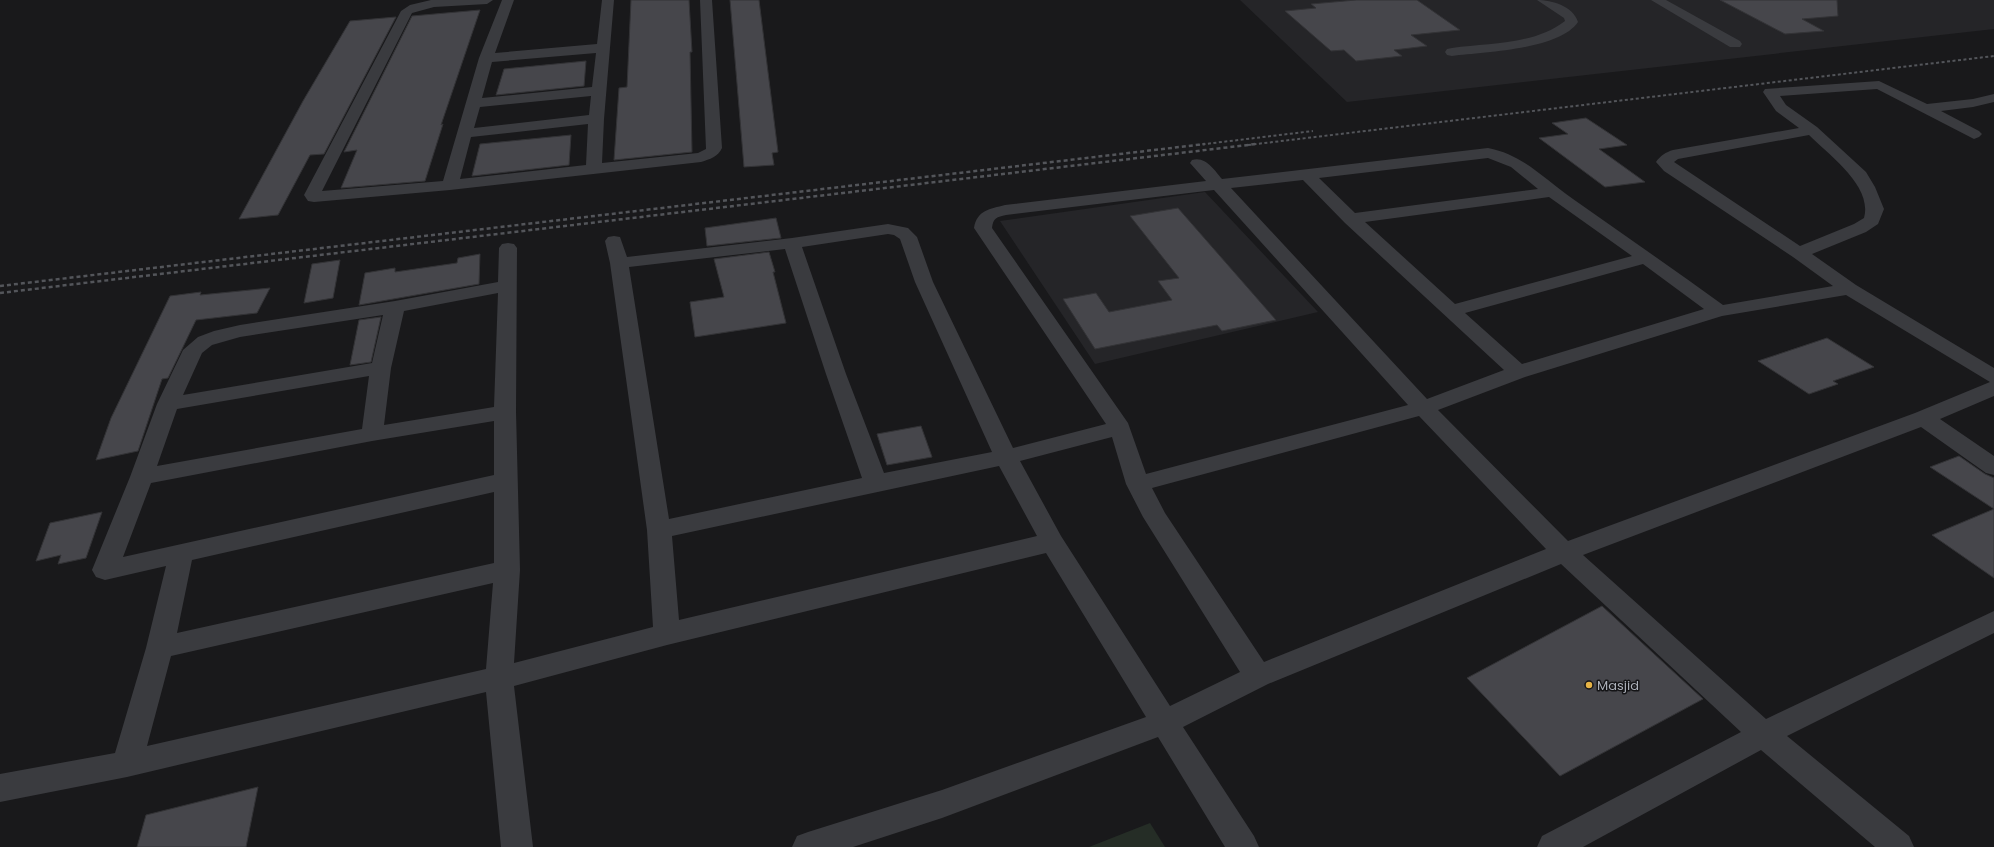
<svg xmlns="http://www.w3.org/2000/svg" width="1994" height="847" font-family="Poppins,sans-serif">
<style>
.built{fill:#252528}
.green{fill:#252d26}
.building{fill:#46464b;stroke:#333336}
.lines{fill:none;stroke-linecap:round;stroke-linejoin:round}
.minor{fill:#3a3b3f;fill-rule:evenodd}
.rail-far1{stroke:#53555a;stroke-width:2;stroke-dasharray:3 2.5;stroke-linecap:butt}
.rail{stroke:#53555a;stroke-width:2.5;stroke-dasharray:4 3;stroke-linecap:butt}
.poi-dot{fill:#e6b346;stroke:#141416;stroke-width:1.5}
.labels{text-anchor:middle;stroke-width:3;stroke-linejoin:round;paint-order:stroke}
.near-poi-label{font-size:13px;fill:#acb0b9;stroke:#141416;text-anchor:start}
</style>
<rect width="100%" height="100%" fill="#19191b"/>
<path class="built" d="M 1240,0 L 1994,0 L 1994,29 L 1347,102 Z
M 1205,192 L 1318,312 L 1095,364 L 1000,221 Z"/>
<path class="green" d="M 1150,823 L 1165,847 L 1089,847 Z"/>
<path class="building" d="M 631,0 L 689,0 L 692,52 L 690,52 L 692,152 L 614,160 L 619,88 L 627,87 Z
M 730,0 L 759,0 L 778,152 L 772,153 L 774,165 L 744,167 Z
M 1356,0 L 1417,0 L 1460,30 L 1411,35 L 1427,46 L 1394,50 L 1402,56 L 1356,61 L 1344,50 L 1331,51 L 1285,11 L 1316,8 L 1311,4 Z
M 1720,0 L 1837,0 L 1838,16 L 1802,19 L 1824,31 L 1785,34 Z
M 480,10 L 441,125 L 443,124 L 425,181 L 341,188 L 357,150 L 344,152 L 412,16 Z
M 396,17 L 324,154 L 310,155 L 278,215 L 239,219 L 303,101 L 350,21 Z
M 586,61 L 584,86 L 496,95 L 504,69 Z
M 1586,118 L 1627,145 L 1599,149 L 1645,182 L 1605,187 L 1539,138 L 1568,134 L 1552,123 Z
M 571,135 L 569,165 L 472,176 L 480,144 Z
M 1178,208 L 1276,320 L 1222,331 L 1217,325 L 1095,349 L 1063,299 L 1096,293 L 1109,312 L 1172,300 L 1158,281 L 1179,278 L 1130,216 Z
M 776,218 L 781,238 L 707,246 L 705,228 Z
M 769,252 L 775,272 L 773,272 L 786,323 L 695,337 L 690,302 L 724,297 L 714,259 Z
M 480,254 L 479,284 L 359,305 L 365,273 L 395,268 L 395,272 L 457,263 L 458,258 Z
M 340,260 L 333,298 L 304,303 L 312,264 Z
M 270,288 L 257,313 L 196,320 L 168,378 L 162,379 L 138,451 L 96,460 L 111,418 L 170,296 L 201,292 L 200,295 Z
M 381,317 L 371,362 L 350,365 L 359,320 Z
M 1827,338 L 1874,367 L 1833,381 L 1838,384 L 1809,394 L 1758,361 Z
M 921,426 L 932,457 L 887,465 L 877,434 Z
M 1959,456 L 1985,474 L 1994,478 L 1994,578 L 1932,535 L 1994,509 L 1930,467 Z
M 102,512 L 86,558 L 58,564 L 61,555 L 36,561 L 50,523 Z
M 1602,606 L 1703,699 L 1560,776 L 1467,678 Z
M 258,787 L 246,847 L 137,847 L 146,815 Z"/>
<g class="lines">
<path class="minor" d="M 431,0 L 493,0 L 487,4 L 434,7 L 412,13 L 322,191 L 443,181 L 479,58 L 502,0 L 514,0 L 495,53 L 597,44 L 602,0 L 614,0 L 604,119 L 602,163 L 698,153 L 706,149 L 700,0 L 712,0 L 722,148 C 718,157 710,159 701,162 L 450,190 L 314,202 L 308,201 L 304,195 L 401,11 L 410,5 ZM 596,53 L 592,87 L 482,98 L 492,62 ZM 591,96 L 589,115 L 474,128 L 480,107 ZM 588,124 L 586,165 L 460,179 L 471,137 Z
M 1537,0 C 1552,0 1573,6 1578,22 C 1559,50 1484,52 1452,56 L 1447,55 L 1445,52 L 1447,49 L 1452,48 C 1489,43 1534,45 1565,21 L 1564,18 Z
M 1651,0 L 1666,0 L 1740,41 L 1742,44 L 1740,47 L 1730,47 Z
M 1879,81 L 1927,104 L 1973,99 L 1994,94 L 1994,102 L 1973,107 L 1941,111 L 1979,131 L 1982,134 L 1979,137 L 1974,139 L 1877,89 L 1780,96 L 1786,105 L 1817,127 L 1866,172 L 1875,187 L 1884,209 L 1878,224 L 1866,232 L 1812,254 L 1856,285 L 1994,368 L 1994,396 L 1940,419 L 1994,456 L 1994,475 L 1986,473 L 1921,427 L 1583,555 L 1766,719 L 1994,611 L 1994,633 L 1787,736 L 1909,836 L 1914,847 L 1875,847 L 1761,750 L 1583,847 L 1537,847 L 1542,836 L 1741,732 L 1561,564 L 1268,684 L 1183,727 L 1254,836 L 1259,847 L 1225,847 L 1158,737 L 942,818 L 853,847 L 792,847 L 797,836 L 808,832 L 942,790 L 1146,717 L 1046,553 L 667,645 L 514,686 L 533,847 L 501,847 L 486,692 L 127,777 L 0,802 L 0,774 L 115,753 L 146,648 L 166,566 L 105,580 L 96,577 L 92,570 L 130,477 L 157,404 L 183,350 L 198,337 L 214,331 L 240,325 L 395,301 L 498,282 L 499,248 L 502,244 L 508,243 L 514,244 L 517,248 L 516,412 L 520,570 L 514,663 L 653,627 L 647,530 L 610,263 L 605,241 L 608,237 L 614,236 L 620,237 L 627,257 L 792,238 L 888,224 L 908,228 L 917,237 L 933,282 L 1013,448 L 1106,424 L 974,228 C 977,210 990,209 1005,205 L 1206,181 L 1190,163 L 1192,160 C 1206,156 1214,170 1222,179 L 1488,148 C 1524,155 1544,179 1573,199 C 1623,234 1673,269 1723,305 L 1833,286 L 1793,257 L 1664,171 L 1656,162 C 1660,156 1666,152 1673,150 L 1799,128 L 1776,111 L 1763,92 L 1765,89 ZM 1809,135 C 1829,155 1873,186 1864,218 L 1854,224 L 1800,246 L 1674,162 L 1678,159 ZM 1488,158 L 1511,167 L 1538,189 L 1355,213 L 1319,178 ZM 1303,180 L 1345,223 L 1504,370 L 1427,399 L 1231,188 ZM 1214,190 L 1408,405 L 1146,474 L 1128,423 L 992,228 C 993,218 997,217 1006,215 ZM 1549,197 L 1632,256 L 1455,304 L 1365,222 ZM 888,234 L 894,235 L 900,239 L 915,282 L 992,452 L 884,473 L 846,374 L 802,247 ZM 785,249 L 826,374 L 862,478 L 669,519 L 629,267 ZM 1643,264 L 1704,309 L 1522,364 L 1465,313 ZM 498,293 L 494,407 L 384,425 L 391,368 L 404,311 ZM 1846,295 L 1990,382 L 1915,413 L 1568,541 L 1438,410 L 1525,377 L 1722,316 ZM 383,315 L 372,363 L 183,395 L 202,353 L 212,345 L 240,337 ZM 369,376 L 362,429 L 157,466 L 177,409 ZM 1419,416 L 1546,549 L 1264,662 L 1165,513 L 1152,488 ZM 494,421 L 494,475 L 123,557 L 151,483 L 372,441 ZM 1112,437 L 1126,484 L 1143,517 L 1240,672 L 1170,706 L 1061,536 L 1020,461 ZM 999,466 L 1037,536 L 679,620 L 672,536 ZM 494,492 L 494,563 L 177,633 L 192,560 ZM 493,583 L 486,669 L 147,746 L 171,656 Z"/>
<path class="rail-far1" d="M 1197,145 L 1313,131
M 1248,145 L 1994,56"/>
<path class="rail" d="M 0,286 L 1205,144
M 0,293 L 1256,144"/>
</g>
<circle class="poi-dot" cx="1589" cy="685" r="4"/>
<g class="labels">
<g class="near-poi-label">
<text x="1597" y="690">Masjid</text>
</g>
</g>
</svg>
